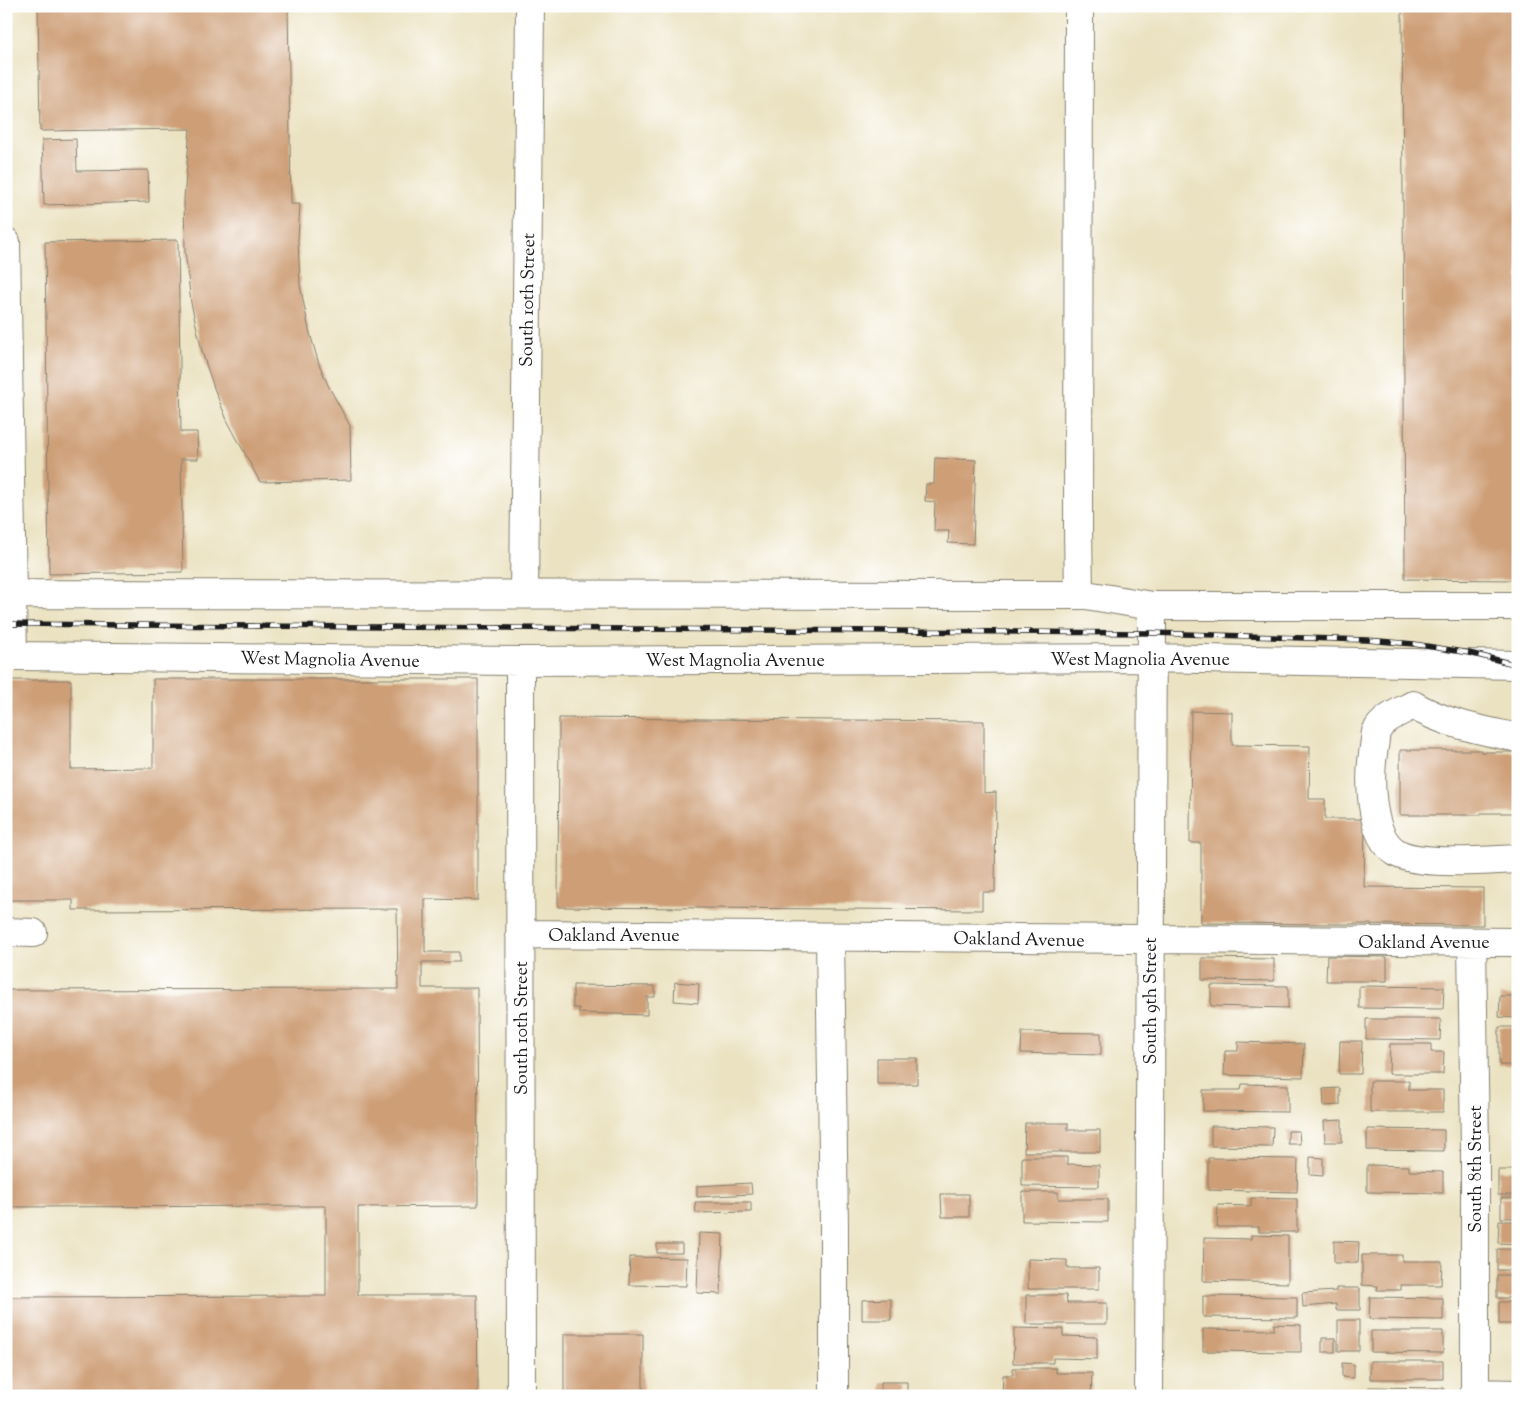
<svg xmlns="http://www.w3.org/2000/svg" width="1524" height="1402" font-family="'Sorts Mill Goudy',serif">
<style>
.building{fill:#ce9f77}
.lines{fill:none;stroke-linecap:round;stroke-linejoin:round}
.minor-casing{stroke:#847f6e;stroke-width:30}
.minor{stroke:#fff;stroke-width:28}
.rail-casing{stroke:#1c1c1c;stroke-width:5.5}
.rail{stroke:#fff;stroke-width:4;stroke-dasharray:11;stroke-linecap:butt}
.labels{text-anchor:middle;stroke-width:4;stroke-linejoin:round;paint-order:stroke}
.street-label{font-size:18px;fill:#1c1c1c;stroke:#fff}
</style>
<rect width="100%" height="100%" fill="#fff"/>
<filter id="ink" filterUnits="userSpaceOnUse"><feTurbulence type="fractalNoise" baseFrequency=".02" numOctaves="2"/><feDisplacementMap in="SourceGraphic" scale="10" xChannelSelector="R" yChannelSelector="G"/><feConvolveMatrix kernelMatrix="1 2 1 2 8 2 1 2 1" color-interpolation-filters="sRGB"/></filter>
<filter id="wash" filterUnits="userSpaceOnUse"><feTurbulence type="fractalNoise" baseFrequency=".0096" numOctaves="4" result="noise"/><feDisplacementMap in="SourceGraphic" scale="20" xChannelSelector="R" yChannelSelector="G"/><feGaussianBlur stdDeviation="1.12" result="paint"/><feColorMatrix in="noise" values="0 0 0 0 0 0 0 0 0 0 0 0 0 0 0 0 0 1.4 0 .05"/><feComposite in="paint" operator="in"/></filter>
<g filter="url(#wash)">
<rect width="100%" height="100%" fill="#ebe2c1"/>
<g id="blocks">
<path class="building" d="M 38,6 L 288,6 L 291,204 L 300,204 L 298,239 L 300,285 L 309,330 L 319,364 L 328,385 L 350,426 L 351,480 L 260,482 L 227,420 L 214,388 L 203,355 L 191,303 L 185,251 L 184,199 L 190,129 L 40,131 Z
M 1402,6 L 1518,6 L 1518,580 L 1405,579 Z
M 76,139 L 77,171 L 148,170 L 149,202 L 44,205 L 42,140 Z
M 178,240 L 181,432 L 197,432 L 198,459 L 181,459 L 183,572 L 49,574 L 45,242 Z
M 935,458 L 976,460 L 973,544 L 948,543 L 949,531 L 934,531 L 935,502 L 925,501 L 926,484 L 934,484 Z
M 153,679 L 478,679 L 478,900 L 425,899 L 425,952 L 459,952 L 459,962 L 422,962 L 422,988 L 477,988 L 478,1206 L 358,1207 L 358,1295 L 477,1295 L 478,1396 L 6,1396 L 6,1297 L 326,1296 L 326,1206 L 6,1207 L 6,990 L 398,989 L 397,909 L 73,910 L 73,900 L 6,900 L 6,680 L 71,680 L 71,769 L 153,768 Z
M 1191,711 L 1232,712 L 1232,745 L 1310,746 L 1309,799 L 1325,799 L 1325,819 L 1365,819 L 1364,887 L 1483,888 L 1483,925 L 1201,923 L 1201,843 L 1190,843 Z
M 559,718 L 984,721 L 984,793 L 996,792 L 995,892 L 982,892 L 982,910 L 558,907 Z
M 1400,750 L 1481,750 L 1481,752 L 1518,752 L 1518,813 L 1481,813 L 1481,815 L 1400,815 Z
M 1327,956 L 1387,957 L 1387,981 L 1326,981 Z
M 1202,958 L 1274,959 L 1274,981 L 1202,980 Z
M 675,982 L 699,984 L 698,1003 L 674,1001 Z
M 573,985 L 655,986 L 655,997 L 647,997 L 647,1015 L 579,1013 L 579,1008 L 573,1008 Z
M 1211,985 L 1288,986 L 1288,1008 L 1211,1006 Z
M 1359,986 L 1444,987 L 1443,1009 L 1359,1008 Z
M 1500,996 L 1518,996 L 1518,1018 L 1499,1017 Z
M 1366,1019 L 1441,1019 L 1440,1040 L 1366,1039 Z
M 1499,1027 L 1518,1027 L 1518,1065 L 1499,1065 Z
M 1022,1032 L 1101,1033 L 1101,1055 L 1021,1053 Z
M 1340,1041 L 1362,1041 L 1361,1074 L 1339,1074 Z
M 1238,1042 L 1304,1044 L 1303,1077 L 1224,1075 L 1225,1051 L 1238,1051 Z
M 1390,1044 L 1431,1044 L 1431,1052 L 1444,1052 L 1443,1074 L 1389,1074 Z
M 877,1058 L 917,1058 L 917,1084 L 877,1084 Z
M 1370,1081 L 1409,1081 L 1409,1090 L 1443,1090 L 1443,1112 L 1370,1112 Z
M 1242,1084 L 1288,1085 L 1288,1112 L 1203,1111 L 1203,1090 L 1241,1090 Z
M 1340,1088 L 1340,1105 L 1324,1106 L 1323,1089 Z
M 1342,1120 L 1342,1142 L 1325,1142 L 1324,1121 Z
M 1025,1123 L 1068,1123 L 1068,1130 L 1100,1130 L 1100,1152 L 1024,1152 Z
M 1211,1126 L 1273,1127 L 1272,1147 L 1211,1146 Z
M 1367,1129 L 1444,1130 L 1444,1151 L 1367,1150 Z
M 1288,1131 L 1299,1131 L 1300,1144 L 1288,1144 Z
M 1022,1157 L 1067,1157 L 1067,1164 L 1099,1165 L 1099,1187 L 1022,1186 Z
M 1310,1157 L 1323,1158 L 1323,1176 L 1310,1175 Z
M 1208,1158 L 1298,1159 L 1297,1192 L 1208,1190 Z
M 1367,1165 L 1409,1166 L 1409,1171 L 1443,1172 L 1443,1193 L 1367,1192 Z
M 1498,1170 L 1518,1170 L 1518,1195 L 1498,1195 Z
M 751,1183 L 752,1194 L 697,1197 L 697,1186 Z
M 1022,1192 L 1058,1192 L 1058,1199 L 1108,1199 L 1108,1222 L 1022,1221 Z
M 941,1194 L 969,1194 L 969,1217 L 942,1217 Z
M 1251,1198 L 1297,1199 L 1297,1232 L 1259,1232 L 1259,1227 L 1217,1227 L 1218,1205 L 1251,1206 Z
M 1501,1198 L 1518,1198 L 1518,1218 L 1501,1218 Z
M 695,1202 L 751,1202 L 751,1212 L 696,1213 Z
M 1499,1221 L 1518,1221 L 1518,1244 L 1498,1243 Z
M 699,1233 L 723,1234 L 721,1294 L 697,1293 Z
M 1251,1235 L 1288,1236 L 1288,1283 L 1203,1281 L 1204,1238 L 1251,1239 Z
M 1334,1241 L 1359,1242 L 1358,1263 L 1334,1263 Z
M 657,1244 L 682,1244 L 682,1253 L 657,1253 Z
M 1497,1249 L 1518,1249 L 1518,1270 L 1497,1270 Z
M 1362,1255 L 1402,1255 L 1402,1261 L 1442,1261 L 1441,1285 L 1401,1285 L 1401,1290 L 1377,1290 L 1378,1286 L 1362,1285 Z
M 630,1257 L 687,1258 L 686,1286 L 629,1285 Z
M 1028,1259 L 1067,1260 L 1067,1268 L 1099,1268 L 1099,1289 L 1028,1289 Z
M 1497,1275 L 1518,1275 L 1518,1298 L 1497,1298 Z
M 1336,1288 L 1360,1288 L 1360,1310 L 1336,1310 L 1336,1304 L 1303,1307 L 1302,1293 L 1336,1291 Z
M 1026,1295 L 1066,1295 L 1067,1303 L 1107,1303 L 1107,1324 L 1026,1324 Z
M 1203,1296 L 1297,1297 L 1297,1318 L 1203,1317 Z
M 1370,1297 L 1443,1298 L 1443,1320 L 1369,1319 Z
M 891,1299 L 891,1320 L 862,1320 L 862,1300 Z
M 1499,1302 L 1518,1302 L 1518,1324 L 1499,1324 Z
M 1338,1320 L 1359,1320 L 1359,1351 L 1338,1351 Z
M 1274,1324 L 1301,1325 L 1301,1352 L 1203,1351 L 1203,1329 L 1274,1330 Z
M 1014,1328 L 1063,1329 L 1063,1336 L 1097,1337 L 1097,1359 L 1053,1358 L 1053,1363 L 1013,1363 Z
M 1371,1331 L 1443,1331 L 1443,1353 L 1371,1352 Z
M 564,1334 L 643,1334 L 643,1396 L 564,1396 Z
M 1322,1338 L 1335,1338 L 1335,1352 L 1322,1352 Z
M 1370,1361 L 1443,1361 L 1443,1379 L 1370,1379 Z
M 1342,1363 L 1354,1364 L 1354,1378 L 1342,1377 Z
M 1013,1368 L 1056,1368 L 1056,1373 L 1092,1373 L 1091,1396 L 1002,1396 L 1003,1375 L 1013,1375 Z
M 881,1382 L 907,1382 L 907,1396 L 881,1396 Z
M 1369,1387 L 1444,1388 L 1444,1396 L 1369,1396 Z"/>
</g>
</g>
<g filter="url(#ink)">
<use href="#blocks" fill-opacity="0" stroke="#847f6e" stroke-width="1"/>
<g class="lines">
<g class="minor-casing">
<path id="minor" d="M 1079,6 L 1078,527 L 1079,595
M 6,242 L 13,656 L 520,661 L 1152,658 L 1518,665
M 6,594 L 1086,595 L 1152,606 L 1518,606
M 524,594 L 530,6
M 520,661 L 521,1396
M 1413,705 C 1400,712 1383,718 1376,732 C 1375,736 1375,742 1374,747 C 1369,775 1368,836 1397,853 C 1420,866 1490,860 1518,859
M 1413,705 C 1445,724 1482,730 1518,738
M 6,932 L 33,933
M 520,934 L 1518,942
M 830,937 L 834,1226 L 834,1396
M 1472,942 L 1475,1149 L 1475,1396
M 1475,1393 L 1518,1394
M 1149,1396 L 1152,606"/>
</g>
<use href="#minor" class="minor"/>
<g class="rail-casing">
<path id="rail" d="M 6,624 L 1152,633 L 1367,640 L 1414,644 L 1469,653 L 1518,665"/>
</g>
<use href="#rail" class="rail"/>
</g>
</g>
<g class="labels">
<g class="street-label">
<text transform="translate(527 300) rotate(-89)" y="6">South 10th Street</text>
<text transform="translate(330 659) rotate(1)" y="6">West Magnolia Avenue</text>
<text x="1140" y="665">West Magnolia Avenue</text>
<text x="735" y="666">West Magnolia Avenue</text>
<text x="614" y="941">Oakland Avenue</text>
<text transform="translate(1019 939) rotate(1)" y="6">Oakland Avenue</text>
<text x="1424" y="948">Oakland Avenue</text>
<text transform="translate(1150 1001) rotate(-90)" y="6">South 9th Street</text>
<text transform="translate(521 1028) rotate(-90)" y="6">South 10th Street</text>
<text transform="translate(1475 1169) rotate(-90)" y="6">South 8th Street</text>
</g>
</g>
<rect width="1524" height="1402" fill="none" stroke="#fff" stroke-width="25"/>
</svg>
